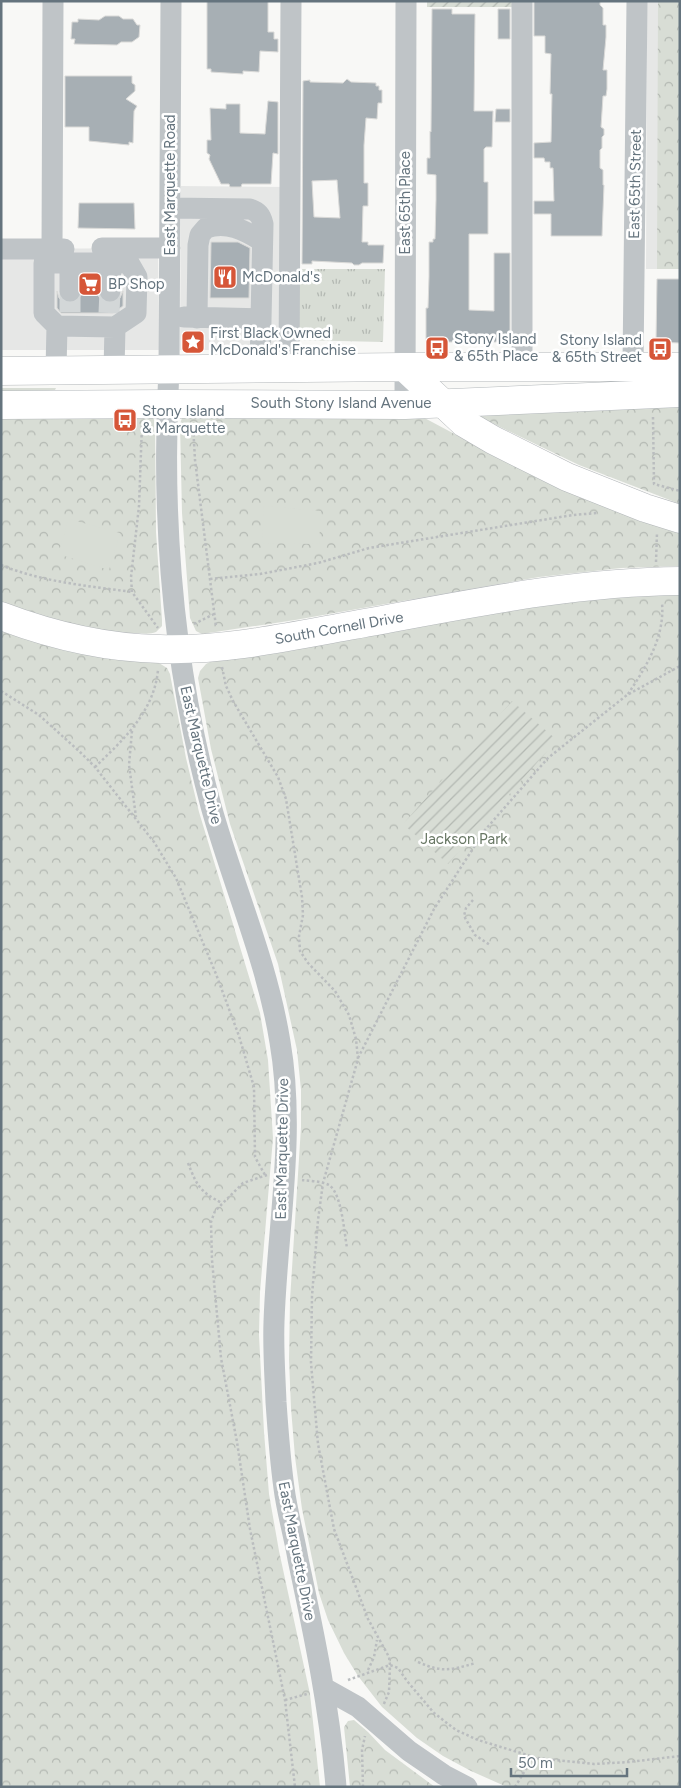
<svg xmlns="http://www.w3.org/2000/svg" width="681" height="1788" font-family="Figtree,sans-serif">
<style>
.built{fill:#e6e7e6}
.grass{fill:url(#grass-tufts)}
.forest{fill:url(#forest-crowns)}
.garden{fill:url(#garden-furrows)}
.pitch{fill:#d8ddd5}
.building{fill:#a7afb4;stroke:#dadad8;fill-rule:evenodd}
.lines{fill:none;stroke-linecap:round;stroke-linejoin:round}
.minor-tunnel{stroke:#d3d7d8;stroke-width:21;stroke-dasharray:21 11;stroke-linecap:butt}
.major-casing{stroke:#b3b8bb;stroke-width:29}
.highway-casing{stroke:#b3b7ba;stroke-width:29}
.path{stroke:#babdbf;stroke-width:2.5;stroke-dasharray:2.5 2.5;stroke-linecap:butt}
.minor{stroke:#bfc4c7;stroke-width:21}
.major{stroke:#fff;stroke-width:28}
.highway{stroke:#fff;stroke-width:28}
.labels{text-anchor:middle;stroke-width:5;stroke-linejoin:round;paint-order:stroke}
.street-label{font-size:15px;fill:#65747e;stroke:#fff}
.poi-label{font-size:15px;fill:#65747e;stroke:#fff;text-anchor:start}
.park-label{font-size:15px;fill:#687764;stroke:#fff}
</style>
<defs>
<pattern id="grass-tufts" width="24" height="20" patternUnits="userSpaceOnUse" patternTransform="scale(1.25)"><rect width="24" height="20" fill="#d8ddd5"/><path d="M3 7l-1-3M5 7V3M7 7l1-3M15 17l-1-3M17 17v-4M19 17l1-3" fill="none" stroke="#b3b8b2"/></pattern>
<pattern id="forest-crowns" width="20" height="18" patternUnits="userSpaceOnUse" patternTransform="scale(1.25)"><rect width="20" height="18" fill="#d8ddd5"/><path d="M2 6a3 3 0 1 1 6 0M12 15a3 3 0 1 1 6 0" fill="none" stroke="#b3b8b2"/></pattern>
<pattern id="garden-furrows" width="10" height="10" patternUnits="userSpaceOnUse" patternTransform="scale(1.25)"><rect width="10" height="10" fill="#d8ddd5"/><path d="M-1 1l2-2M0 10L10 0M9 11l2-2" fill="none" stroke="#b3b8b2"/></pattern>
</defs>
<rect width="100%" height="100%" fill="#f8f8f6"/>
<path class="built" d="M 647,1 L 680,1 L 680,269 L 646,269 Z
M 181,186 L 290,187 L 289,350 L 180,350 Z
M 158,248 L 159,350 L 1,350 L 1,249 Z"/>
<path class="grass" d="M 294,269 L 385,269 L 383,342 L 295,340 Z
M 1,388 L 56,388 L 55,390 L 1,397 Z"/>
<path class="forest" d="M 658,1 L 680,1 L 680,269 L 657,269 Z
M 680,405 L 680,504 L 579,465 L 475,415 Z
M 1,414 L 153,416 L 155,424 L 156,532 L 162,620 L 162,626 L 156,632 C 149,635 141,633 133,633 C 88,632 43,617 1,602 Z
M 187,414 L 417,414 L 509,463 L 680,532 L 680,566 L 621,568 L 539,577 L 295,620 L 202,634 L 196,631 L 190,618 L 182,513 L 180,424 L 182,418 Z
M 680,594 L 680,1787 L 507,1787 L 471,1771 L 443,1756 L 417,1738 L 382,1707 L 358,1676 L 344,1653 L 328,1620 L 319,1593 L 302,1509 L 295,1457 L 291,1408 L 289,1360 L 290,1300 L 301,1127 L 301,1090 L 297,1050 L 278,964 L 230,824 L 211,749 L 198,678 L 200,671 L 206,664 L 212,661 L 574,600 Z
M 1,630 L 58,648 L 102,656 L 159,663 L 167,668 L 170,674 L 186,758 L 199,812 L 260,1013 L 268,1060 L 273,1138 L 260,1292 L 259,1335 L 264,1432 L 269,1494 L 279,1551 L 310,1694 L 320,1787 L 1,1787 Z
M 354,1720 L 368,1732 L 385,1750 L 435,1787 L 350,1787 L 344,1727 L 348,1721 Z"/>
<path class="garden" d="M 427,1 L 516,1 L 516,7 L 427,7 Z
M 512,701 L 557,740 L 448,864 L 403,824 Z"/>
<path class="pitch" d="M 264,506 L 321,511 L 319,544 L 262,543 Z
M 69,519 L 120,533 L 109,570 L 58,554 Z"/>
<path class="building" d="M 207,1 L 268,1 L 268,32 L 274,32 L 274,39 L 278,39 L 278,52 L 260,51 L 259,72 L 243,71 L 243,74 L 211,72 L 211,69 L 207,69 Z
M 534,1 L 600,1 L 600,5 L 603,8 L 603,25 L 606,25 L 606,37 L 603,70 L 607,70 L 607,89 L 606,96 L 603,96 L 601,127 L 604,129 L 604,135 L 602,137 L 602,148 L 600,150 L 600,168 L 603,170 L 603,185 L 604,185 L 602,236 L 551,236 L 551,214 L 534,214 L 534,201 L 554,201 L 553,168 L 550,168 L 550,162 L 545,162 L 544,158 L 534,158 L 534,143 L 551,142 L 552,94 L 550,94 L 551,54 L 545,53 L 545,36 L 534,36 Z
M 432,9 L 452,9 L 452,14 L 475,14 L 474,111 L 493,111 L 492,147 L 486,147 L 484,149 L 484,182 L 488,182 L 488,234 L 469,234 L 469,310 L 494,311 L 494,253 L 510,253 L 510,342 L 426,342 L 426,308 L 428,308 L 429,277 L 429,242 L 433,242 L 433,239 L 435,239 L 436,200 L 436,175 L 427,174 L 427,158 L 430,158 L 430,131 L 431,132 Z
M 498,9 L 510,9 L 510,39 L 498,39 Z
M 105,16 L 119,16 L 123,19 L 133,19 L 137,25 L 140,25 L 139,37 L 132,42 L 121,42 L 117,45 L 74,44 L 75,39 L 71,39 L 72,22 L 78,22 L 78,19 L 99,20 Z
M 65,76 L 132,76 L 132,83 L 135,85 L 135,91 L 126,99 L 137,106 L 134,111 L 133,143 L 129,142 L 129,145 L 89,141 L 89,127 L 65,127 Z
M 347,79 L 351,82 L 376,83 L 376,86 L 379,86 L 379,90 L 382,90 L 382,103 L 378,103 L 377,119 L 366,118 L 364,145 L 364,183 L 368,183 L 368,206 L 363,206 L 362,242 L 368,242 L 368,245 L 384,245 L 383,263 L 362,263 L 359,265 L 354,265 L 352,263 L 312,261 L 312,264 L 302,264 L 303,81 L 310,80 L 310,82 L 343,83 ZM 337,180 L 340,218 L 314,217 L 312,181 Z
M 268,101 L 278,102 L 278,154 L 273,153 L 271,184 L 242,184 L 241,187 L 230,187 L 229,184 L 221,184 L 209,159 L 210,155 L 207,153 L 207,140 L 211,140 L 210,108 L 226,109 L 226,104 L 240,104 L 240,133 L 265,134 Z
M 496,109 L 510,109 L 510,122 L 495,122 Z
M 79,203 L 134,203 L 135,229 L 78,228 Z
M 211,242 L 238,242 L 250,248 L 249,298 L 210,298 Z
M 84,278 L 97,279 L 97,291 L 99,297 L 104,302 L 110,303 L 116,302 L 120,298 L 123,291 L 123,306 L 113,313 L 61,313 L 57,308 L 57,291 L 59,298 L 63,302 L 70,303 L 76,302 L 84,291 Z
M 657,279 L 680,279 L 680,343 L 656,342 Z"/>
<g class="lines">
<path class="minor-tunnel" d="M 70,291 L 70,313
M 109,313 L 110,291"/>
<g class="major-casing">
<path id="major" d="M 404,367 L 680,367
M 1,405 L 167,404 L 405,405 L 680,393"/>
</g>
<g class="highway-casing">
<path id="highway" d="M 1,371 L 404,367 L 464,423 L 493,440 L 567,477 L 645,508 L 680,519
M 1,616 C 51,635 106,648 160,649 C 221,651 283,638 343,627 C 455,607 566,582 680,581"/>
</g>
<path class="path" d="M 653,417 L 654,484 L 680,491
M 193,424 L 195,460 L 216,627
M 142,425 L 139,506 L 131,577 L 132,592 L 158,628
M 656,562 L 657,533
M 1,565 C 42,582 89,586 132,592
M 210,579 L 260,574 L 318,563 L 369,548 L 573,515 L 597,513
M 194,624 L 214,614
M 222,667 L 226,686 L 233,701 L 278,777 L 286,799 L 302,897 L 303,915 L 299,936 L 300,951 L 308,963 L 335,991 L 349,1015 L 356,1039 L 358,1059 L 323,1183 L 318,1220 L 312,1296 L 311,1363 L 318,1444 L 334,1529 L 368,1619 L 389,1657 L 390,1665 L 389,1692 L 383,1706
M 1,691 L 39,715 L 80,752 L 95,767 L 154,842 L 176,878 L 216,974 L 239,1036 L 254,1087 L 255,1157 L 265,1175
M 628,694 C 646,667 665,637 662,603
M 132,731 L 129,765 L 136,817
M 95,767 C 123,740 154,712 158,670
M 473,900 L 466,908 L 464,916 L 475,935 L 490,945
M 358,1058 L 434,909 L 485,830 L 548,758 L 627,695 L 680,666
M 188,1163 C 197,1186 200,1192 222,1203
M 267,1175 L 243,1183 L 215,1211 L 211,1222 L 212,1260 L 221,1358 L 237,1442 L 250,1529 L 285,1700 L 295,1787
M 302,1180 C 310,1181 321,1181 329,1185 C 342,1194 344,1232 347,1248
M 418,1662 C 443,1673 450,1670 476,1663
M 368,1670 L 374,1657 L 377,1640
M 348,1680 L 390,1665 L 398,1668 L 407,1681 L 434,1713 L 456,1730 L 478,1740 L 537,1758 L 594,1764 L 629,1762 L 680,1756
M 285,1700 L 307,1694
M 363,1787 L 362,1750 L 365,1736
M 515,1787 L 526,1769 L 537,1758"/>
<path class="minor" d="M 171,1 L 169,369 C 161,515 173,666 211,806 C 233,885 267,961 280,1042 C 296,1135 277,1229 274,1322 C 273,1349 275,1376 276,1402 C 278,1431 280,1459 284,1488 C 287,1512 294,1535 298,1559 C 314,1634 330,1710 336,1787
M 170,208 L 250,209 C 258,212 261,215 263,224 L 260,368
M 102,248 L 170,248
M 1,249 L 64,249
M 52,249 L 53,1
M 70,291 L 70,263
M 110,291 L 111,263
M 184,317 L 261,319
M 197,318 L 198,245 L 200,235 L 206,228 C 227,221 244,230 262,241
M 57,326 L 115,327
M 522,366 L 522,1
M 633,366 L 637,1
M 289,368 L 291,1
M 56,370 L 57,326 L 44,313 L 44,263 L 129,263 L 137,277 L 136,313 L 115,327 L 114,370
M 405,405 L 406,1
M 324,1688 L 358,1707 L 409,1751 L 444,1775 L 467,1787"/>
<use href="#major" class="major"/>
<use href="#highway" class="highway"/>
</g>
<defs>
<g id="restaurant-square" transform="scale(1.25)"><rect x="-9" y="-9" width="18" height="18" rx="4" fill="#d65638" stroke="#fff"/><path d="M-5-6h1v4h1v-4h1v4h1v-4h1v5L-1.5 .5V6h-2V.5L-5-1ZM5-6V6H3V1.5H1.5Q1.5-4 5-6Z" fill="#fff"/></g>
<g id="supermarket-square" transform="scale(1.25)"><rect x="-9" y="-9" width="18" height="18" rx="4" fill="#d65638" stroke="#fff"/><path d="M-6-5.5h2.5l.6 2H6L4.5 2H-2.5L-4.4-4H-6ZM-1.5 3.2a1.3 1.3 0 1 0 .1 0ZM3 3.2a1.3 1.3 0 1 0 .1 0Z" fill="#fff"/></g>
<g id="sight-square" transform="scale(1.25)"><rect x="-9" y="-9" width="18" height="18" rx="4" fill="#d65638" stroke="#fff"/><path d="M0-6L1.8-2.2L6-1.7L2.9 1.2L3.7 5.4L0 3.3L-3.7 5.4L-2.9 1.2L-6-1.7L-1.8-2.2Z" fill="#fff"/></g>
<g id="bus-square" transform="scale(1.25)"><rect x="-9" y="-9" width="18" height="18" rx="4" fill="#d65638" stroke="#fff"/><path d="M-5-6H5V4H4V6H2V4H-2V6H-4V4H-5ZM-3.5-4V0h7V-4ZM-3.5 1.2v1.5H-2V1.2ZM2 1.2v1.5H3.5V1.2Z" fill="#fff"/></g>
</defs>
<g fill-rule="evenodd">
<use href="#restaurant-square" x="225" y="277"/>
<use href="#supermarket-square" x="90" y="284"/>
<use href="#sight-square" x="193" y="342"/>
<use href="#bus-square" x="437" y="348"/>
<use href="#bus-square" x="660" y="349"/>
<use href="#bus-square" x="125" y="420"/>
</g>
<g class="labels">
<g class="street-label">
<text transform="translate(635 184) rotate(-89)" y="5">East 65th Street</text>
<text transform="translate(170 185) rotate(-90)" y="5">East Marquette Road</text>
<text transform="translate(405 203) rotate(-90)" y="5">East 65th Place</text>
<text x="341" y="408">South Stony Island Avenue</text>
<text transform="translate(339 628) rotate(-10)" y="5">South Cornell Drive</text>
<text transform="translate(201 755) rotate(77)" y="5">East Marquette Drive</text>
<text transform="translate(282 1149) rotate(-89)" y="5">East Marquette Drive</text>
<text transform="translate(297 1551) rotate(79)" y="5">East Marquette Drive</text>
</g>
<g class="poi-label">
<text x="242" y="282">McDonald's</text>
<text x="108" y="289">BP Shop</text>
<text x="210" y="338">First Black Owned<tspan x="210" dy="17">McDonald's Franchise</tspan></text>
<text x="454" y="344">Stony Island<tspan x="454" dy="17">&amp; 65th Place</tspan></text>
<text x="642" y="345" text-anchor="end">Stony Island<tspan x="642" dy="17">&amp; 65th Street</tspan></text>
<text x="142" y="416">Stony Island<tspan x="142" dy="17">&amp; Marquette</tspan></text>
</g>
<g class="park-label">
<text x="464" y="844">Jackson Park</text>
</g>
</g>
<rect width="681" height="1788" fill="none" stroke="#65747e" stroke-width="5"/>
<path d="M511 1768v8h116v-8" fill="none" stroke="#65747e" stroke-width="2.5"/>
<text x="518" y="1768" font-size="15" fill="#65747e" stroke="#ffffff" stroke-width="4" paint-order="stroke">50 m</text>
</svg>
